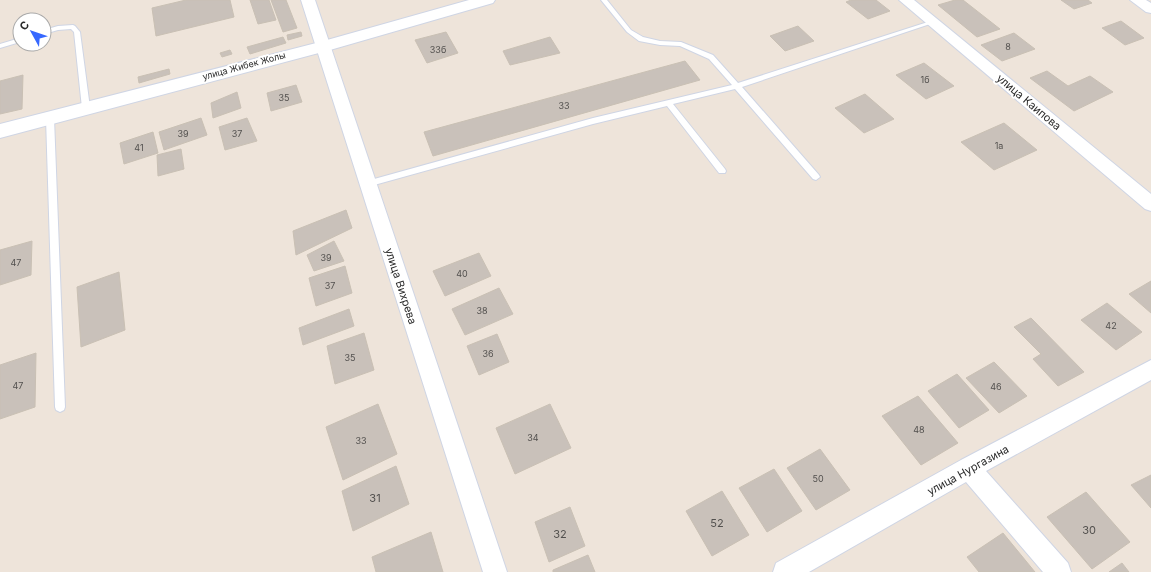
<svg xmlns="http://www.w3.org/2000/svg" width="1151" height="572" font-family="Inter,sans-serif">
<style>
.building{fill:#c9c1ba;stroke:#c9c0b4}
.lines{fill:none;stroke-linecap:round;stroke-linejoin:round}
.lane-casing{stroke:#cfd5e4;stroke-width:2}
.street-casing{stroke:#cfd5e4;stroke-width:2}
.secondary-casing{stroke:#cfd5e4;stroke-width:2}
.lane{fill:#fff;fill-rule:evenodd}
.street{fill:#fff;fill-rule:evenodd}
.secondary{fill:#fff;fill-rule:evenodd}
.labels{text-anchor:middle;stroke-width:4;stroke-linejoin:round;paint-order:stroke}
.number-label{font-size:9px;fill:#52504e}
.far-street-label{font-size:9px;fill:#2a2a2a;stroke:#fff}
.street-label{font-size:11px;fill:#2a2a2a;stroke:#fff}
.near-number-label{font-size:11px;fill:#52504e}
</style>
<rect width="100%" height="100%" fill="#eee4da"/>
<path class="building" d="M 186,0 L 230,0 L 234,17 L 156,36 L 152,8 Z
M 250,0 L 269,0 L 276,20 L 258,24 Z
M 271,0 L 286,0 L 297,28 L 283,32 Z
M 851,0 L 876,0 L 890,11 L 868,19 L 846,2 Z
M 955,0 L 963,0 L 1000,29 L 977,37 L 938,5 Z
M 1061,0 L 1088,0 L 1092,3 L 1074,9 Z
M 1121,21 L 1144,38 L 1125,45 L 1102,28 Z
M 798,26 L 814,41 L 785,51 L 770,36 Z
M 301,32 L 302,36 L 288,40 L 287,35 Z
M 446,32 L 458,53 L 427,63 L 415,40 Z
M 1014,33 L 1035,49 L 1002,61 L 981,45 Z
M 283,37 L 286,43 L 250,54 L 247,47 Z
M 550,37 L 560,53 L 510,65 L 503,51 Z
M 230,50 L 232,54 L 222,57 L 220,53 Z
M 685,61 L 700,80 L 433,156 L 424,132 Z
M 924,63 L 954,86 L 926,99 L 896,75 Z
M 169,69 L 170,74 L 139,83 L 138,77 Z
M 1047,71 L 1068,86 L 1090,76 L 1113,92 L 1074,111 L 1030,78 Z
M 23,75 L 22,109 L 0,114 L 0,81 Z
M 296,85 L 302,102 L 271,111 L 267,93 Z
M 237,92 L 241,108 L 213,118 L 211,103 Z
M 865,94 L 894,119 L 864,133 L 835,108 Z
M 201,118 L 207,135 L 164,150 L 159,132 Z
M 247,118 L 257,141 L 225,150 L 219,127 Z
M 1004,123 L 1037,150 L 994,170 L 961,142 Z
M 153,132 L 158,153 L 124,164 L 120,143 Z
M 181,149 L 184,169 L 158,176 L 157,155 Z
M 346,210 L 352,228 L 296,255 L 293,231 Z
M 32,241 L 31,275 L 0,285 L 0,250 Z
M 334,241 L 344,261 L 314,271 L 307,255 Z
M 479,253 L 491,276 L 445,296 L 433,271 Z
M 345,266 L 352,293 L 316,306 L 309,278 Z
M 119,272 L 125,330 L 81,347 L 77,287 Z
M 1151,281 L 1151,313 L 1129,294 Z
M 499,288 L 513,314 L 465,335 L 452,309 Z
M 1107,303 L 1142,332 L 1116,350 L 1081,320 Z
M 349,309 L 354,326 L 303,345 L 299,328 Z
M 1031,318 L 1084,372 L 1058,386 L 1033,359 L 1041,354 L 1014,327 Z
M 364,333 L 374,370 L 335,384 L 327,346 Z
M 497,334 L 509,362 L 479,375 L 467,346 Z
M 36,353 L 35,407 L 0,419 L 0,365 Z
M 994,362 L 1027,396 L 999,413 L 966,378 Z
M 957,374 L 989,410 L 959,428 L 928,391 Z
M 918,396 L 958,443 L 921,465 L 882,416 Z
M 378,404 L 397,454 L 343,480 L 326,427 Z
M 550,404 L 571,448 L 515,474 L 496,428 Z
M 820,449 L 850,490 L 816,510 L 787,468 Z
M 396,466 L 409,504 L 353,531 L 342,491 Z
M 774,469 L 802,511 L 767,532 L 739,488 Z
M 1151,475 L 1151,508 L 1131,485 Z
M 722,491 L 749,535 L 712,556 L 686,511 Z
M 1086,492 L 1130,542 L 1092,569 L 1047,517 Z
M 570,507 L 585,546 L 549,562 L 535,522 Z
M 431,532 L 443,572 L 376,572 L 372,557 Z
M 1003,533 L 1035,572 L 979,572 L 967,557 Z
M 588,555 L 595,572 L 553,572 L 553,570 Z
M 1122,563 L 1129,572 L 1109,572 Z"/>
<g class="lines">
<g class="lane-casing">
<path id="lane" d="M 601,0 L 607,0 L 631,30 L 643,37 L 660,41 L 681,42 L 713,55 L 738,83 L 931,21 L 935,21 L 936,22 L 742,87 L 819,175 L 820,177 L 816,180 L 813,179 L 735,89 L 673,104 L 725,169 L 726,171 L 725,173 L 719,173 L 667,106 L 593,124 L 367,187 L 364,186 L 363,184 L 367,181 L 593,118 L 732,85 L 709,59 L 680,46 L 660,45 L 639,41 L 627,32 Z
M 73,25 L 75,26 L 80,32 L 90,108 L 86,111 L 82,108 L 74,32 L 71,29 L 58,30 L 44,34 L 44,30 L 58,26 Z
M 20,38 L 20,42 L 0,48 L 0,44 Z
M 50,115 L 54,118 L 65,407 L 64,410 L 60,412 L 56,410 L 55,407 L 46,118 Z"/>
</g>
<g class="street-casing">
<path id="street" d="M 301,0 L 315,0 L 507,572 L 483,572 Z
M 899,0 L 914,0 L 1151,194 L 1151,211 L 1145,209 Z
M 1130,0 L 1146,0 L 1151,3 L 1151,13 L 1146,12 Z
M 1151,360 L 1151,380 L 986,471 L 1068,563 L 1071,572 L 1043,572 L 966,482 L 809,572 L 773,572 L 776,563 L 961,460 Z"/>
</g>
<g class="secondary-casing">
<path id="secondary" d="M 469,0 L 495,0 L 493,3 L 330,50 L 0,138 L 0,124 L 320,42 Z"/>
</g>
<use href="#lane" class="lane"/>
<use href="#street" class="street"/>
<use href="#secondary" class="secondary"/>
</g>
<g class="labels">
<g class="number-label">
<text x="1008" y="50">8</text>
<text x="438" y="53">33б</text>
<text x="925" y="83">1б</text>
<text x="284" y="101">35</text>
<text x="564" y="109">33</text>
<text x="183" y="137">39</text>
<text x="237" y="137">37</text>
<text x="999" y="149">1а</text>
<text x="139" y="151">41</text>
<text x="326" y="261">39</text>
<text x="16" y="266">47</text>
<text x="462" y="277">40</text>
<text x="330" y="289">37</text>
<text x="482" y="314">38</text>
<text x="1111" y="329">42</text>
<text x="488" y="357">36</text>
<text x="350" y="361">35</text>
<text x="18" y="389">47</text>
<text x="996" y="390">46</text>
<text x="919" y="433">48</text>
<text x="533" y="441">34</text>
<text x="361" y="444">33</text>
<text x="818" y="482">50</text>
</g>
<g class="far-street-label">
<text transform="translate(244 66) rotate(-15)" y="3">улица Жибек Жолы</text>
</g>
<g class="street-label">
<text transform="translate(1029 102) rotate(40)" y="4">улица Каипова</text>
<text transform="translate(401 286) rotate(72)" y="4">улица Вихрева</text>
<text transform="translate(968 470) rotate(-29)" y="4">улица Нургазина</text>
</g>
<g class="near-number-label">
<text x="375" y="502">31</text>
<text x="717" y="527">52</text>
<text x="1089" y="534">30</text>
<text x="560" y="538">32</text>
</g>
</g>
<g transform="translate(32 32) rotate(310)"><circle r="19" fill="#ffffff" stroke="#aaaaaa"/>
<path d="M0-3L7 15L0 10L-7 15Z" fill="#3668ff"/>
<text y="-6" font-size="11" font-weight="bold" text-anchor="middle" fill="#2a2a2a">С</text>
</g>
</svg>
